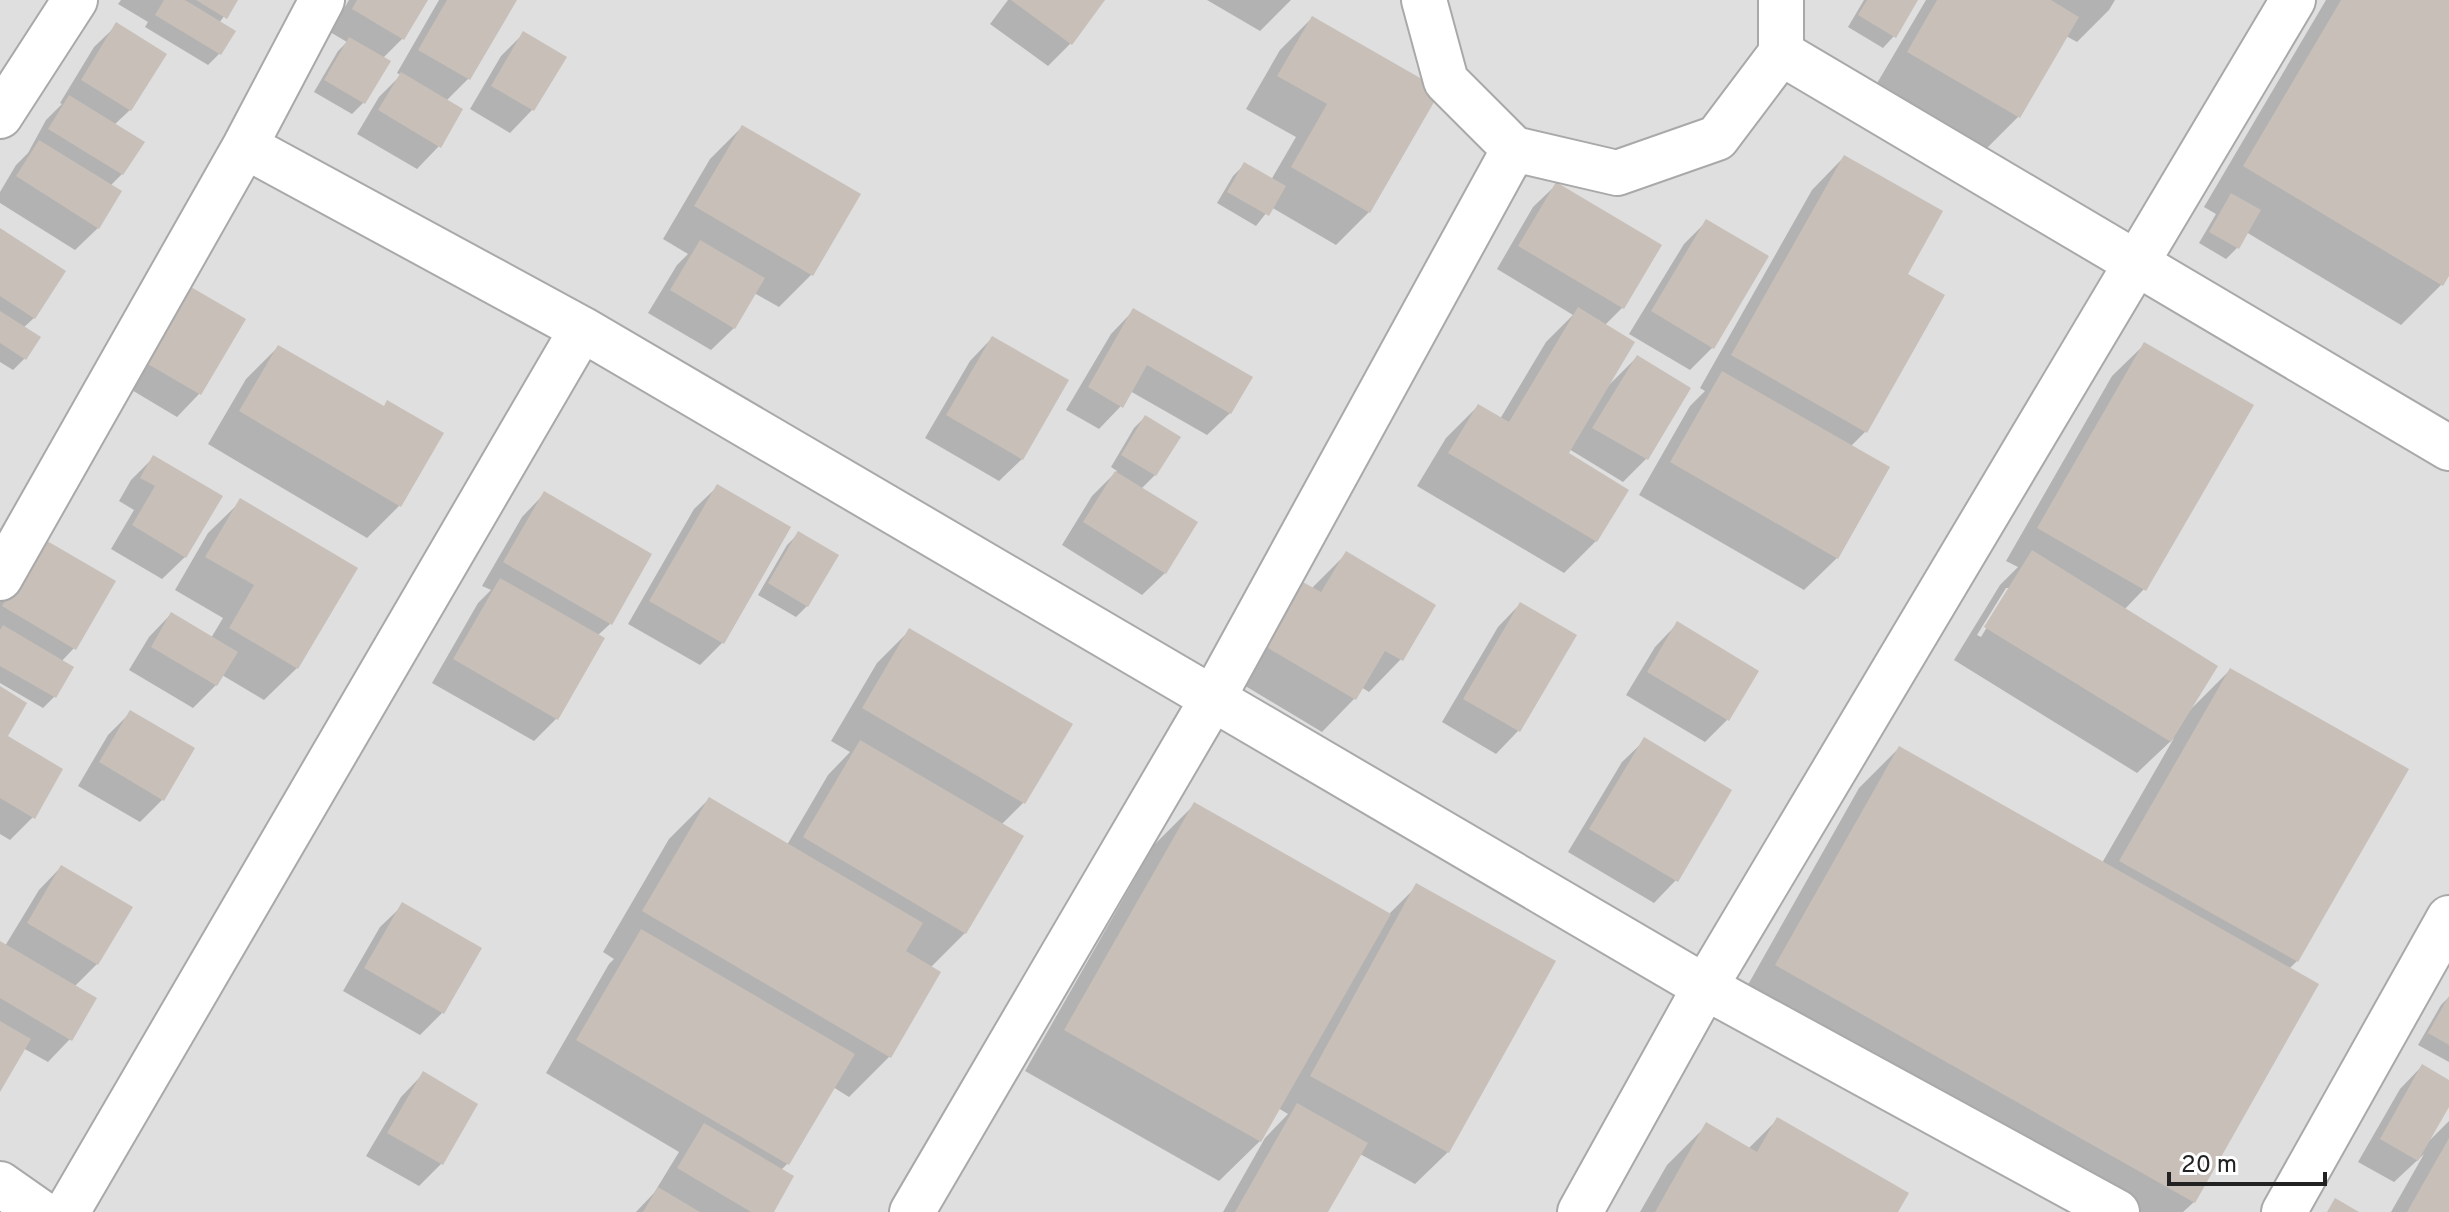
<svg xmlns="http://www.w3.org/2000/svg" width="2449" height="1212" font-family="Overpass,sans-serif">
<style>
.residential{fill:#e0dfdf}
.shadow{fill:#0003;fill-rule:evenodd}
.building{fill:#c7bfb8}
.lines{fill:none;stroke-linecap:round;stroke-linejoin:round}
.street-casing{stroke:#a9a9a9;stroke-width:48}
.street{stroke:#fff;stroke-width:44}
</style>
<rect width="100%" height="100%" fill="#f2efe9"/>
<path class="residential" d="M 0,0 L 2449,0 L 2449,1212 L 0,1212 Z"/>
<path class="shadow" d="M 121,0 L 236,0 L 219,23 L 219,54 L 208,65 L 145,27 L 148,22 L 118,4 Z
M 349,0 L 426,0 L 402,39 L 382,59 L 388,62 L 363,103 L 352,114 L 314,92 L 338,51 L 347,42 L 330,32 Z
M 439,0 L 515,0 L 468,79 L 446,101 L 439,146 L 417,169 L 357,134 L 379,97 L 401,75 L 397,73 Z
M 1008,0 L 1103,0 L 1070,44 L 1048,66 L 990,24 Z
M 1207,0 L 1291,0 L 1260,31 Z
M 1864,0 L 1916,0 L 1894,36 L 1883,48 L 1848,27 Z
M 1926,0 L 2115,0 L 2109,10 L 2077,42 L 2066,36 L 2018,117 L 1986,149 L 1876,85 Z
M 2326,0 L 2449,0 L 2449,272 L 2441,285 L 2401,325 L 2246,232 L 2237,248 L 2226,259 L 2199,243 L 2216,214 L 2204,207 Z
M 1312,18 L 1369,212 L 1336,245 L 1271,207 L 1256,226 L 1217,203 L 1233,176 L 1244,165 L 1271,180 L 1296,137 L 1246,109 L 1280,50 Z
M 117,25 L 130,110 L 114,125 L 122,174 L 110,186 L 98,228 L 75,250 L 0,203 L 0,192 L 16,165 L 28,153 L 46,120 L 62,104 L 60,103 L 94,47 Z
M 524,33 L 564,57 L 532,110 L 510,133 L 470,109 L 501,56 Z
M 742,127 L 858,195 L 811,275 L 779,307 L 754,293 L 734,328 L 711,350 L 648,313 L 677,265 L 688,254 L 663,239 L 710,159 Z
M 1844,157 L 1905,274 L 1866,431 L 1851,446 L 1837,558 L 1804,590 L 1639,495 L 1690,406 L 1705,391 L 1700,388 L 1812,190 Z
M 1556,185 L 1659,246 L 1622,308 L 1604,326 L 1608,386 L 1637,357 L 1688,389 L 1646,459 L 1623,482 L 1569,449 L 1566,454 L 1596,541 L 1564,573 L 1417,486 L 1446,438 L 1478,406 L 1500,419 L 1546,342 L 1573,315 L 1497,269 L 1533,207 Z
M 1706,222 L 1712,348 L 1690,370 L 1629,334 L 1684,244 Z
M 0,231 L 34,318 L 23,328 L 38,338 L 24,359 L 13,370 L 0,362 Z
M 192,289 L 243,320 L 199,394 L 177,417 L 125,386 L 169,312 Z
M 1133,311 L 1230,413 L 1207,435 L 1130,391 L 1121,406 L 1099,429 L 1066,410 L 1111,334 Z
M 992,338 L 1022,459 L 999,481 L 925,438 L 970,361 Z
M 2145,344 L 2144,589 L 2124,610 L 2190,710 L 2230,670 L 2297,961 L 2289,969 L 2194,1202 L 2183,1212 L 2100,1212 L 1736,1006 L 1859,788 L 1899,748 L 2102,863 L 2174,738 L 2137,773 L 1954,660 L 2000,585 L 2018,567 L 2006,561 L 2112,376 ZM 2006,588 L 2011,588 L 1981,637 L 1977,635 Z
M 278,347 L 382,408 L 399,506 L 367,538 L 208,444 L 246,379 Z
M 1145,417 L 1155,475 L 1141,489 L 1165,573 L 1142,595 L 1062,545 L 1092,496 L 1117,471 L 1111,467 L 1134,428 Z
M 154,457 L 185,557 L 162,579 L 111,549 L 134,510 L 119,501 L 131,480 Z
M 717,487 L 722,643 L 700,665 L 628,624 L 694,509 Z
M 544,494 L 610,624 L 597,636 L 556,719 L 534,741 L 432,683 L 478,603 L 491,590 L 482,586 L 522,517 Z
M 241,501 L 297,668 L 264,700 L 222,675 L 216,685 L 193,708 L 129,670 L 149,637 L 171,614 L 211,638 L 223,618 L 175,590 L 208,533 Z
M 798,534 L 807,606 L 796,617 L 758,595 L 787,545 Z
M 1346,554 L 1401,659 L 1369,692 L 1361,687 L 1354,699 L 1322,732 L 1232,678 L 1314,586 Z
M 20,563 L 74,648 L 61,662 L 71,668 L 54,697 L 43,708 L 0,683 L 0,597 Z
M 1520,604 L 1518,731 L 1496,754 L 1442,722 L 1498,627 Z
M 1677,624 L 1727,720 L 1705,742 L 1626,695 L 1655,647 Z
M 910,630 L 1070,725 L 1023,803 L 1001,825 L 965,933 L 930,968 L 889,1057 L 849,1097 L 833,1087 L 787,1164 L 781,1170 L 771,1212 L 636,1212 L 654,1193 L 679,1152 L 546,1073 L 609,964 L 614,959 L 603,952 L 669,839 L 709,799 L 787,845 L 828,775 L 850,752 L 831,741 L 877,663 Z
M 0,689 L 6,736 L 33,817 L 10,840 L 0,834 Z
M 131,712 L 162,800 L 140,822 L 78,786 L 108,735 Z
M 1645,740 L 1676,880 L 1654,903 L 1568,852 L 1622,762 Z
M 1194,805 L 1388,915 L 1417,886 L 1448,1152 L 1415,1184 L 1360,1154 L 1326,1212 L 1223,1212 L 1265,1138 L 1288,1114 L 1278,1108 L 1260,1141 L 1219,1181 L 1025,1071 L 1154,845 Z
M 61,867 L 97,964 L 74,987 L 70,1039 L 48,1062 L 23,1048 L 0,1088 L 0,943 L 5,946 L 39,890 Z
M 403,905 L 442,1013 L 420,1035 L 343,991 L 380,927 Z
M 2449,997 L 2449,1062 L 2418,1045 L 2441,1005 Z
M 2422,1066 L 2449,1082 L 2449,1103 L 2428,1142 L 2449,1121 L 2449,1212 L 2391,1212 L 2424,1154 L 2394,1182 L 2358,1162 L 2400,1089 Z
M 423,1074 L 441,1164 L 419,1186 L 366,1156 L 401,1097 Z
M 1777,1120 L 1896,1212 L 1640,1212 L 1667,1165 L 1707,1125 L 1748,1149 Z"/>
<path class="building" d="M 164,0 L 185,0 L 236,31 L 221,55 L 155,15 Z
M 196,0 L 238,0 L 227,19 Z
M 357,0 L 428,0 L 404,40 L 352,9 Z
M 447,0 L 517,0 L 470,80 L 418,50 Z
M 1011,0 L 1105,0 L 1072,45 Z
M 1867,0 L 1918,0 L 1896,38 L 1858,15 Z
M 1937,0 L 2051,0 L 2079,17 L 2020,118 L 1907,52 Z
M 2341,0 L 2449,0 L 2449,276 L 2443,286 L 2243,166 Z
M 1312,16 L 1441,90 L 1370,213 L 1291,167 L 1327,104 L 1277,76 Z
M 116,22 L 167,54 L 131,111 L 81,80 Z
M 523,31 L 567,57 L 534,111 L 491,86 Z
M 349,37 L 391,61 L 365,104 L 324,80 Z
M 401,72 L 463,109 L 441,148 L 378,110 Z
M 69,95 L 145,142 L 123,175 L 48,129 Z
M 742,125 L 861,194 L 813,276 L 694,206 Z
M 39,140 L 122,191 L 99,229 L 16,176 Z
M 1844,155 L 1943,211 L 1908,274 L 1945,295 L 1867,433 L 1731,355 Z
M 1244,162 L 1286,186 L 1269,216 L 1227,192 Z
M 1556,182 L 1662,245 L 1624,309 L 1518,246 Z
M 2231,193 L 2261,210 L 2239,249 L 2209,232 Z
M 1706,219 L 1769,256 L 1714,349 L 1651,311 Z
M 0,228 L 66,271 L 35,319 L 0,296 Z
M 700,240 L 765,278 L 735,329 L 670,290 Z
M 191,287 L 246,319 L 201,395 L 146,363 Z
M 1578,307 L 1635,342 L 1569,453 L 1629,490 L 1597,542 L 1448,453 L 1478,404 L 1509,422 Z
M 1133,308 L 1253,377 L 1231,414 L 1147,365 L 1123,408 L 1088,387 Z
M 0,311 L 41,337 L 26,360 L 0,343 Z
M 992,336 L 1069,380 L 1023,460 L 946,415 Z
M 2144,342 L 2254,405 L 2146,591 L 2037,528 Z
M 278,345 L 384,406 L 387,400 L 444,433 L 401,507 L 239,411 Z
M 1637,355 L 1691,388 L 1648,460 L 1592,428 Z
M 1722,371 L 1890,467 L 1838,559 L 1670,462 Z
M 1145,415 L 1181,437 L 1156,476 L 1121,455 Z
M 153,455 L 223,496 L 186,558 L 132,525 L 155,486 L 140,478 Z
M 1115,471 L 1198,522 L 1166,574 L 1083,522 Z
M 717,484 L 791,527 L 724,644 L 649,601 Z
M 544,491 L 652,554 L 612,625 L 503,562 Z
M 240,498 L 358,568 L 298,669 L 229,628 L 254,585 L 205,557 Z
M 798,531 L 839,555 L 808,607 L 768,583 Z
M 42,538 L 116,581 L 76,650 L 2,606 Z
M 2032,550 L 2218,666 L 2171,742 L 1984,627 Z
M 1346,551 L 1436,605 L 1403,661 L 1385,651 L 1356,700 L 1263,645 L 1301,581 L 1321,592 Z
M 500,578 L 605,638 L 558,720 L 453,659 Z
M 1520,602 L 1577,635 L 1520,732 L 1463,699 Z
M 171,612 L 238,652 L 217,686 L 151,647 Z
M 1677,621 L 1759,671 L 1729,721 L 1647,672 Z
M 3,625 L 74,667 L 56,698 L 0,666 L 0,630 Z
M 909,628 L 1073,724 L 1025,804 L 862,708 Z
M 2230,668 L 2409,769 L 2298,962 L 2119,861 Z
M 0,686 L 27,703 L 8,736 L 63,769 L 35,819 L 0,798 Z
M 130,710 L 195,748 L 164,801 L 99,762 Z
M 1644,737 L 1732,790 L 1678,882 L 1589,829 Z
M 860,740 L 1024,836 L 966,934 L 803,837 Z
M 1899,746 L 2319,984 L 2195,1203 L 1775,965 Z
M 709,797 L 923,923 L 906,951 L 941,972 L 891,1058 L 642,911 Z
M 1194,802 L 1391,914 L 1261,1142 L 1064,1030 Z
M 61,865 L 133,907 L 98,965 L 27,923 Z
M 1416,883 L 1556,961 L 1449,1153 L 1310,1076 Z
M 402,902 L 482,948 L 444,1014 L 364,968 Z
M 641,929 L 855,1054 L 789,1165 L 576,1040 Z
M 0,941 L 97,998 L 72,1041 L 0,998 Z
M 2449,996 L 2449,1045 L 2428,1033 Z
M 0,1021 L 31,1039 L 0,1092 Z
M 2422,1064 L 2449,1080 L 2449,1107 L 2418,1161 L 2380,1139 Z
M 423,1071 L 478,1104 L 443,1165 L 387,1133 Z
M 1297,1103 L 1368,1143 L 1328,1212 L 1235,1212 Z
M 1777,1117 L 1909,1193 L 1898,1212 L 1655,1212 L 1706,1122 L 1757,1152 Z
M 704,1123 L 794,1176 L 774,1212 L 751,1212 L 677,1168 Z
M 2449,1138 L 2449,1212 L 2407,1212 Z
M 658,1187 L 700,1212 L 643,1212 Z
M 2335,1198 L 2359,1212 L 2327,1212 Z"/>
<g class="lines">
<g class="street-casing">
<path id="street" d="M 1424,0 L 1446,81 L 1514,149 L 1617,173 L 1717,138 L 1781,53 L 1781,0
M 1781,53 L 2449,448
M 0,116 L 75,0
M 245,146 L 582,329 L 1705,987 L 2117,1212
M 0,578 L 245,146 L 322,0
M 0,1184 L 40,1212
M 67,1212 L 582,329
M 912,1212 L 1213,698 L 1514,149
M 1580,1212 L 1705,987 L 2293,0
M 2284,1212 L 2449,918"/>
</g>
<use href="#street" class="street"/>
</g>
<path d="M2169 1172v12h156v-12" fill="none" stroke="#222222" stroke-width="4"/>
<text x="2181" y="1172" font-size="24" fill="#222222" stroke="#ffffff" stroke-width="6" paint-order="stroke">20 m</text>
</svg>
